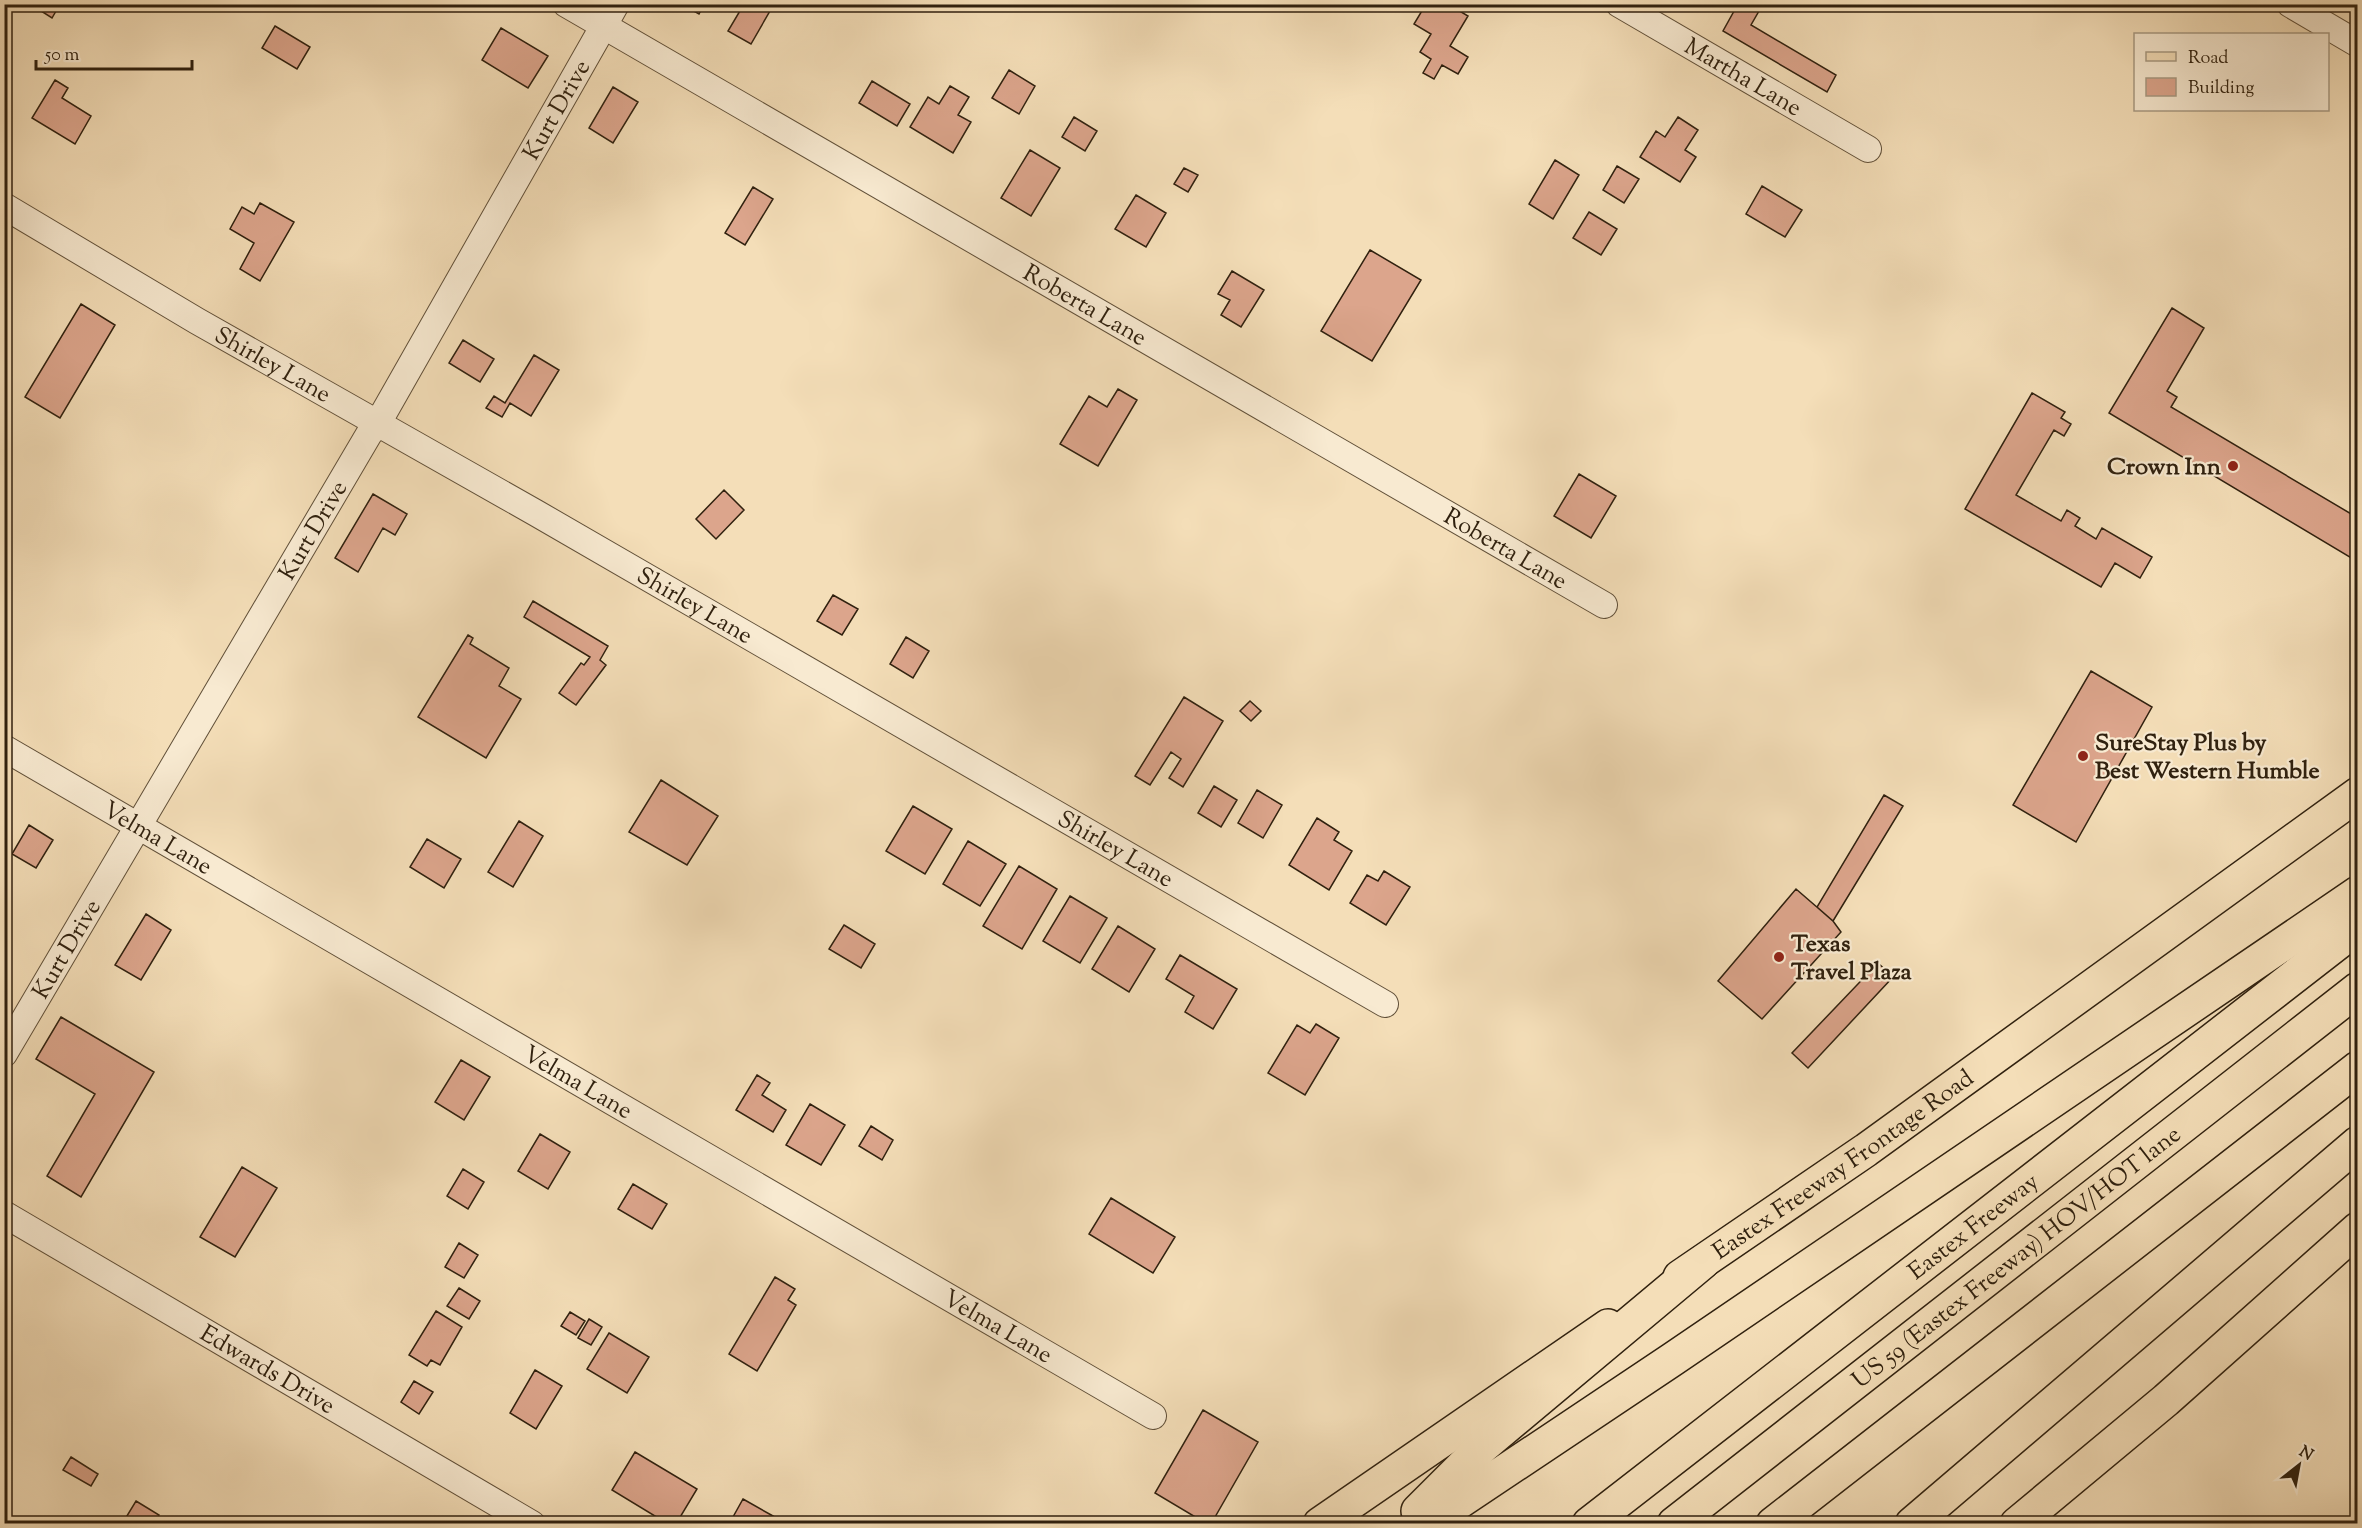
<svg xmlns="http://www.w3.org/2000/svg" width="2362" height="1528" font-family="'Sorts Mill Goudy',serif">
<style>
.building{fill:#dca58c;stroke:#30210f;stroke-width:1.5}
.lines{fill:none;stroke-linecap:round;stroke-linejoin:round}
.minor-casing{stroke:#615039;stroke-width:28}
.major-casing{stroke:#30210f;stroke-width:36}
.highway-casing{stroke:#30210f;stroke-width:36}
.minor{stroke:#f8ead1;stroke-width:26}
.major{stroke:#f4deb8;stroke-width:33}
.highway{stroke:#f4deb8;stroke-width:33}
.poi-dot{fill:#8f2418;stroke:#f8ead1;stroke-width:2}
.labels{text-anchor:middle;stroke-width:4.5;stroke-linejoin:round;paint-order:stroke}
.street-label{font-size:24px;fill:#30210f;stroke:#f8ead1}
.poi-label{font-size:24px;font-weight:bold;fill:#30210f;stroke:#f8ead1;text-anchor:start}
</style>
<rect width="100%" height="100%" fill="#f4deb8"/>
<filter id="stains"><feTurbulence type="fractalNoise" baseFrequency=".00333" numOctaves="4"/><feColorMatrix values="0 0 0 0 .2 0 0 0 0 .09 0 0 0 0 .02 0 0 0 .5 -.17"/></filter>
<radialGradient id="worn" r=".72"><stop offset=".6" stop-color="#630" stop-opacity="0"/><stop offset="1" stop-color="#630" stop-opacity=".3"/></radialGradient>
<path class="building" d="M 30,4 L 60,4 L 52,18 Z
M 681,4 L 704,4 L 699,14 Z
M 744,4 L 774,4 L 751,44 L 728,31 Z
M 1426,4 L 1448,4 L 1468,16 L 1450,46 L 1468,57 L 1458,74 L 1442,65 L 1434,79 L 1423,73 L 1431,59 L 1420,52 L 1431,34 L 1414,24 Z
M 1738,4 L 1763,4 L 1751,25 L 1836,75 L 1827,92 L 1723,31 Z
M 275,26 L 310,47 L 297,69 L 262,48 Z
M 501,28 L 548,56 L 528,88 L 482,60 Z
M 1009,70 L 1035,86 L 1019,114 L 992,98 Z
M 55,80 L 68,88 L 62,98 L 91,116 L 75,144 L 32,118 Z
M 872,81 L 910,104 L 897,126 L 859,103 Z
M 950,86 L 969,97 L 958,115 L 971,122 L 953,153 L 910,127 L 928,97 L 939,104 Z
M 613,87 L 638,102 L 613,143 L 589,128 Z
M 1074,117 L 1097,131 L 1085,151 L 1062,137 Z
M 1678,117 L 1698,130 L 1685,150 L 1696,157 L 1680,182 L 1640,157 L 1656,131 L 1665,137 Z
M 1030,150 L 1060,168 L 1031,216 L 1001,198 Z
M 1555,160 L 1579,175 L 1553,219 L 1529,204 Z
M 1617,166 L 1639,179 L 1624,203 L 1603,190 Z
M 1184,168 L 1198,175 L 1188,192 L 1174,184 Z
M 1762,186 L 1802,210 L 1785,237 L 1746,214 Z
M 753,187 L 773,199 L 745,245 L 725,233 Z
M 1136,195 L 1166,213 L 1146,247 L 1115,229 Z
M 260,203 L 294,222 L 260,281 L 240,269 L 254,243 L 230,229 L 242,207 L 254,214 Z
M 1589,212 L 1617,229 L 1601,255 L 1573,238 Z
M 1370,250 L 1421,280 L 1372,361 L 1321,331 Z
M 1232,271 L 1264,290 L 1241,327 L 1221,315 L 1230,300 L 1218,294 Z
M 81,304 L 115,325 L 60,418 L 25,397 Z
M 2172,308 L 2204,328 L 2167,391 L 2177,397 L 2171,407 L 2358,518 L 2358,562 L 2109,413 Z
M 463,340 L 494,359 L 480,382 L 449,363 Z
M 534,355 L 559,370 L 531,416 L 510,403 L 502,417 L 486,408 L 494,396 L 505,403 Z
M 1118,389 L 1137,400 L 1098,466 L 1060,444 L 1089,396 L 1107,407 Z
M 2032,393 L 2065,412 L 2061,418 L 2071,424 L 2064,436 L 2054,430 L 2016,495 L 2061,521 L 2067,510 L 2080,518 L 2075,526 L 2096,539 L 2102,528 L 2152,557 L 2140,578 L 2115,563 L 2101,587 L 1965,509 Z
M 1579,474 L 1616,496 L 1591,538 L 1554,516 Z
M 724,490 L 744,510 L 716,539 L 696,519 Z
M 373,494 L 407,514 L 395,535 L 383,528 L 358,572 L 335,558 Z
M 833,595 L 858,609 L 842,635 L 817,621 Z
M 533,601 L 608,646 L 600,660 L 606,665 L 576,705 L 559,693 L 581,663 L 584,665 L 590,657 L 524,617 Z
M 468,635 L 473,638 L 470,644 L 509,668 L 499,686 L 521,699 L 486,758 L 418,717 Z
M 906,637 L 929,651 L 913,678 L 890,664 Z
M 2091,671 L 2152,707 L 2076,842 L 2013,805 Z
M 1184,697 L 1223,721 L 1183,787 L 1169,778 L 1181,759 L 1171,752 L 1150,785 L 1135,776 Z
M 1250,701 L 1261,711 L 1251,721 L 1240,711 Z
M 661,780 L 718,816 L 687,865 L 629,832 Z
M 1214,786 L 1237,800 L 1221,827 L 1198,813 Z
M 1257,790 L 1282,805 L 1263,838 L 1238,823 Z
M 1884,795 L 1903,806 L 1833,921 L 1817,907 Z
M 913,806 L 952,829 L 925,874 L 886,851 Z
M 1317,818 L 1339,832 L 1334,840 L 1352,851 L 1329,890 L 1289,865 Z
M 519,821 L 543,836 L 513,887 L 488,872 Z
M 29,825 L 53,840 L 36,868 L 12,854 Z
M 427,839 L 461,859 L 444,888 L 410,867 Z
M 968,841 L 1006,864 L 980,906 L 943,884 Z
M 1019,866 L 1057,889 L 1022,949 L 983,926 Z
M 1384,871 L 1410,887 L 1386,925 L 1350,903 L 1367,875 L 1378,881 Z
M 1796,889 L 1833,921 L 1841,932 L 1762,1019 L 1718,981 Z
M 1070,896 L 1107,918 L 1080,963 L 1043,941 Z
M 146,914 L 171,930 L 141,980 L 115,965 Z
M 844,925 L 875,944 L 861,968 L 829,949 Z
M 1118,926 L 1155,949 L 1129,992 L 1092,969 Z
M 1180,955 L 1237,989 L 1213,1029 L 1185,1012 L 1194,996 L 1166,979 Z
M 1878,963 L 1893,977 L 1808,1068 L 1792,1053 Z
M 61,1017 L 154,1072 L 81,1197 L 47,1176 L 95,1094 L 36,1059 Z
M 1316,1024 L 1339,1038 L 1305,1095 L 1268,1073 L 1297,1025 L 1310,1033 Z
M 461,1060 L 490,1077 L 464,1120 L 435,1102 Z
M 757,1075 L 770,1083 L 762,1095 L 786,1110 L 773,1132 L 736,1110 Z
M 810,1104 L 845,1125 L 821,1165 L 786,1145 Z
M 871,1126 L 893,1140 L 882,1160 L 859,1146 Z
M 540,1134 L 570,1152 L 548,1189 L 518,1171 Z
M 242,1167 L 277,1188 L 235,1257 L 200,1237 Z
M 463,1169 L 484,1182 L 468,1209 L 447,1196 Z
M 633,1184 L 667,1204 L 652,1229 L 618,1209 Z
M 1111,1198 L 1175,1237 L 1153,1273 L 1089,1234 Z
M 459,1243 L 478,1255 L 464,1278 L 445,1267 Z
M 775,1277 L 795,1289 L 788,1300 L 796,1305 L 757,1371 L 729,1354 Z
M 459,1288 L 480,1301 L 469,1319 L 447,1306 Z
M 436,1311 L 462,1327 L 440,1365 L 431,1360 L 427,1366 L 409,1355 Z
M 570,1312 L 585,1321 L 576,1335 L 561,1326 Z
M 589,1319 L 602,1327 L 591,1345 L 578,1338 Z
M 609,1333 L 649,1357 L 627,1393 L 587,1369 Z
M 535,1370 L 562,1386 L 536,1429 L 510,1413 Z
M 414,1381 L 433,1392 L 419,1414 L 401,1402 Z
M 1203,1410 L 1258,1442 L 1211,1524 L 1207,1524 L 1155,1493 Z
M 635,1452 L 697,1489 L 676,1524 L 668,1524 L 612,1490 Z
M 71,1457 L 98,1474 L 91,1486 L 63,1470 Z
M 743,1499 L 773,1516 L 786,1524 L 744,1524 L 733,1517 Z
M 136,1501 L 159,1515 L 154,1524 L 122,1524 Z"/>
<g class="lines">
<g class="minor-casing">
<g id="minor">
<path id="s1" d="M 566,4 L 1604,605"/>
<path id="s2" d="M 1619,4 L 1868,149"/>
<path d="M 2290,4 L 2358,44"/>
<path id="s3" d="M 4,206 L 197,321 L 536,513 L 1385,1004"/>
<path id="s4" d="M 4,748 L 1153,1416"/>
<path id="s5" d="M 4,1054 L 369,434 L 378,423 L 616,4"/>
<path id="s6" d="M 4,1214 L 532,1524"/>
</g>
</g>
<g class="major-casing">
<g id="major">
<path id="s7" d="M 1680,1277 L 1866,1150 L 2358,794"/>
<path d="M 1320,1524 L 1608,1326"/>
<path d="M 2017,1524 L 2166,1400 L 2358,1229"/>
</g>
</g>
<g class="highway-casing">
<g id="highway">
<path d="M 1418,1511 L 1483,1446 L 1703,1262"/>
<path d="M 1426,1524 L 1673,1359 L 2358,893"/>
<path id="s8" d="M 1589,1524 L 2358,927"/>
<path id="s9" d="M 1674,1524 L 2358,989"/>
<path d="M 1773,1524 L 2358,1068"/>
<path d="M 1912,1524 L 2358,1143"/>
</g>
</g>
<use href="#minor" class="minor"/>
<use href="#major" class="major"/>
<use href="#highway" class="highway"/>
</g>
<g class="poi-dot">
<circle cx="2233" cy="466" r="6"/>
<circle cx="2083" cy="756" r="6"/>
<circle cx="1779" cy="957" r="6"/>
</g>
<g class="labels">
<g class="street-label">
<text dy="8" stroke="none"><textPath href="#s2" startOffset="144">Martha Lane</textPath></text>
<text dy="8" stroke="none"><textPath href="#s5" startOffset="1094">Kurt Drive</textPath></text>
<text dy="8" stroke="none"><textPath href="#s1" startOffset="600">Roberta Lane</textPath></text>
<text dy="8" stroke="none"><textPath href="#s3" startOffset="312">Shirley Lane</textPath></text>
<text dy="8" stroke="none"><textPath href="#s5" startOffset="608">Kurt Drive</textPath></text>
<text dy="8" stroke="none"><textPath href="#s1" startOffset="1086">Roberta Lane</textPath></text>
<text dy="8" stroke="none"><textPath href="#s3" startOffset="798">Shirley Lane</textPath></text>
<text dy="8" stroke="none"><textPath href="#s4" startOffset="178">Velma Lane</textPath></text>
<text dy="8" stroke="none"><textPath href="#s3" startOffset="1284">Shirley Lane</textPath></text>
<text dy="8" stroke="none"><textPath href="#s5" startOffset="122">Kurt Drive</textPath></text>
<text dy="8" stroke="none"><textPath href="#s4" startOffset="664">Velma Lane</textPath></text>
<text dy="8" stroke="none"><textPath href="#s7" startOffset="198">Eastex Freeway Frontage Road</textPath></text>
<text dy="8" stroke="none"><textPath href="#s8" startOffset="486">Eastex Freeway</textPath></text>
<text dy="8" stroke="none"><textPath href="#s9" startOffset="434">US 59 (Eastex Freeway) HOV/HOT lane</textPath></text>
<text dy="8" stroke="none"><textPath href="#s4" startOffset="1150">Velma Lane</textPath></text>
<text dy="8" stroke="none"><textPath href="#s6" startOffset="306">Edwards Drive</textPath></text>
</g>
<g class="poi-label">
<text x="2221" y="474" text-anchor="end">Crown Inn</text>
<text x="2095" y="750">SureStay Plus by<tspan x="2095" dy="28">Best Western Humble</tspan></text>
<text x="1791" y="951">Texas<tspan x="1791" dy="28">Travel Plaza</tspan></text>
</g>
</g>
<rect width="2362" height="1528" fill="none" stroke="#f4deb8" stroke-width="24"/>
<rect x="6" y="6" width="2350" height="1516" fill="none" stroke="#30210f" stroke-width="3"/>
<rect x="12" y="12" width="2338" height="1504" fill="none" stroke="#30210f" stroke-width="1.5"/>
<rect x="2134" y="33" width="195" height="78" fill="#f8ead1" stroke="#a89a83" stroke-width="1.5"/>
<rect x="2146" y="52" width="30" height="9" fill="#f4deb8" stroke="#a89a83" stroke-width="1.5"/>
<text x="2188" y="63" font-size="18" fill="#30210f">Road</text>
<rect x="2146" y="78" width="30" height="18" fill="#dca58c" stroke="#a89a83" stroke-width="1.5"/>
<text x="2188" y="93" font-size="18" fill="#30210f">Building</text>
<g transform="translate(2299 1465) rotate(31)" stroke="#f8ead1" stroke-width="4.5" paint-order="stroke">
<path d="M0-4.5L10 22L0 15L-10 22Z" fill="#30210f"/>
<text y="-9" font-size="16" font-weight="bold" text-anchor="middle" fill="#30210f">N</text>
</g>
<path d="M36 60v9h156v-9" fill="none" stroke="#30210f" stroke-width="3"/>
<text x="45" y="60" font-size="18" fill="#30210f" stroke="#f8ead1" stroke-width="4.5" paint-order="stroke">50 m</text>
<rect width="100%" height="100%" filter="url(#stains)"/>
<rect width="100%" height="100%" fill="url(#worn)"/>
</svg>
